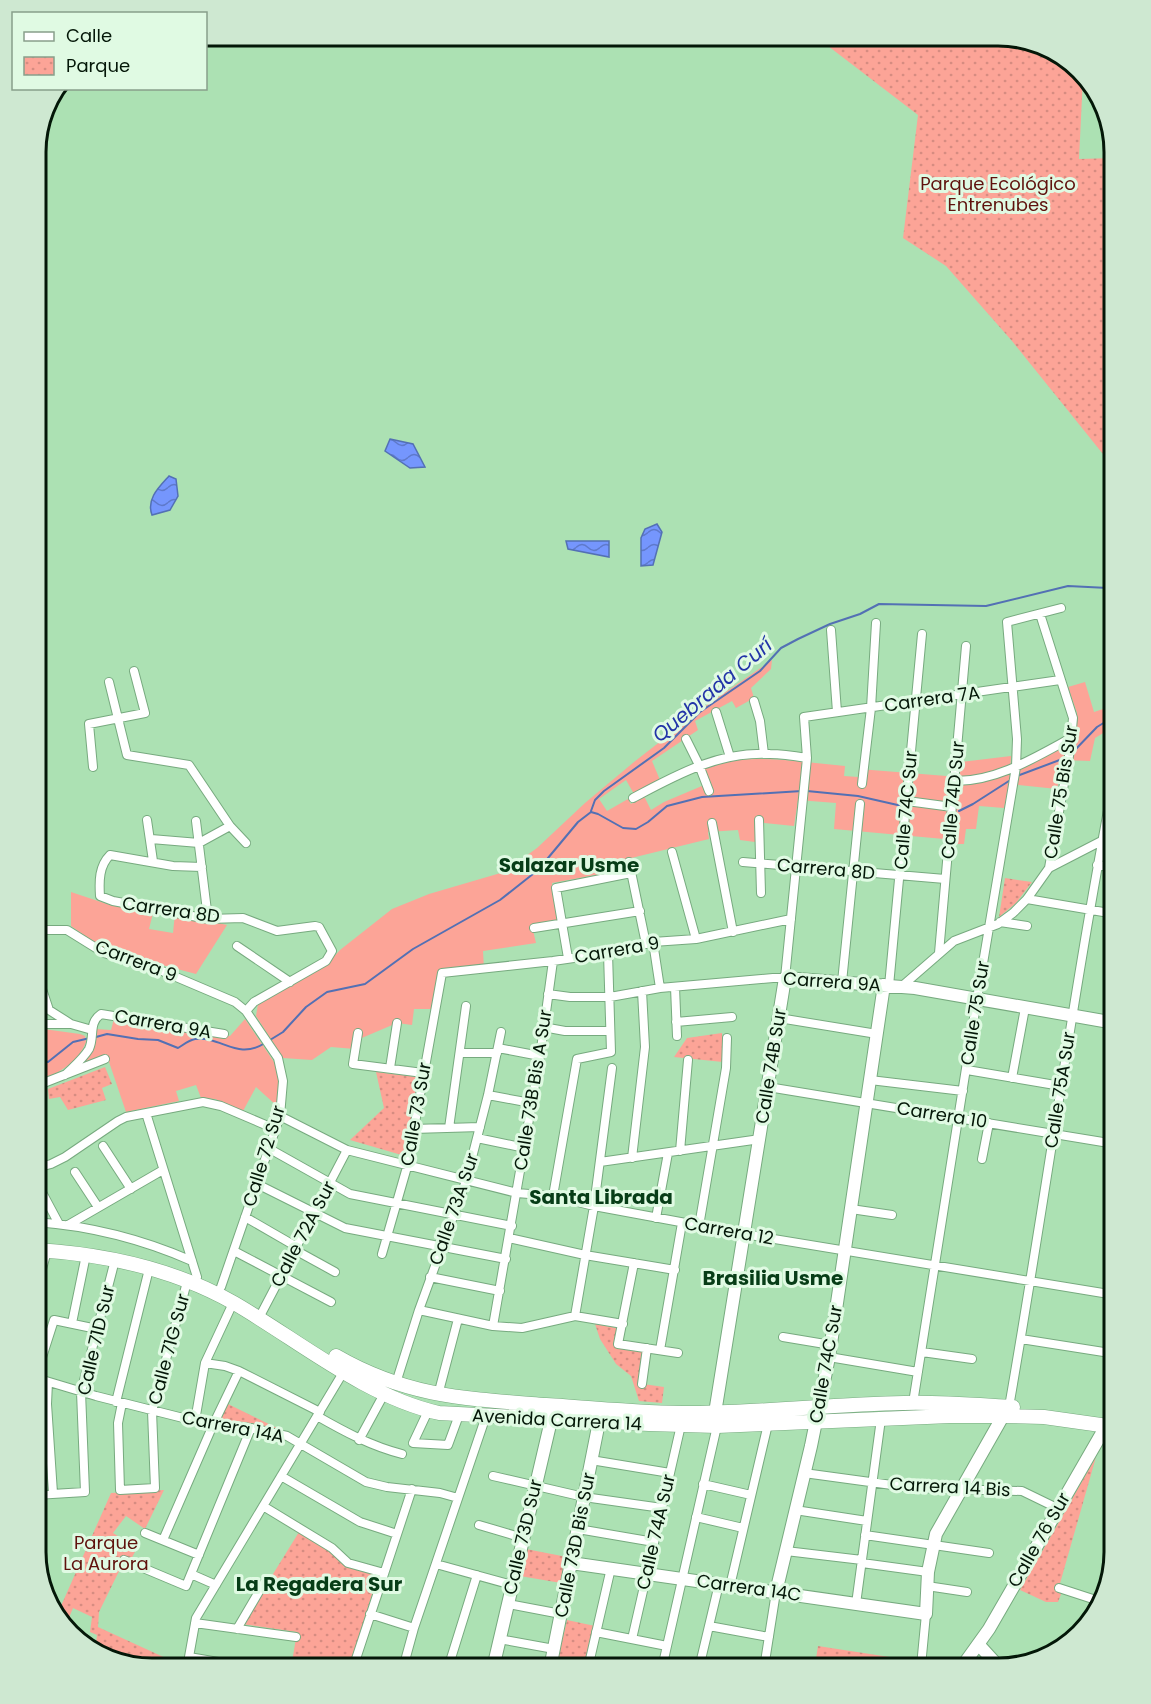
<svg xmlns="http://www.w3.org/2000/svg" width="1151" height="1704" font-family="Poppins,sans-serif">
<style>
.grass{fill:#fca497}
.park{fill:url(#park-dots)}
.water{fill:url(#water-waves);stroke:#5370b4;stroke-width:1.5}
.lines{fill:none;stroke-linecap:round;stroke-linejoin:round}
.stream{stroke:#5370b4;stroke-width:2}
.street-casing{stroke:#77aa7f;stroke-width:10}
.secondary-casing{stroke:#77aa7f;stroke-width:14}
.primary-casing{stroke:#77aa7f;stroke-width:15}
.street{stroke:#fff;stroke-width:8}
.secondary{stroke:#fff;stroke-width:12}
.primary{stroke:#fff;stroke-width:14}
.labels{text-anchor:middle;stroke-width:6;stroke-linejoin:round;paint-order:stroke}
.park-label{font-size:18px;fill:#5f120d;stroke:#e0fae3}
.street-label{font-size:18px;fill:#041708;stroke:#e0fae3}
.water-label{font-size:20px;font-style:italic;fill:#2234a8;stroke:#e0fae3}
.neighbourhood-label{font-size:20px;font-weight:bold;fill:#073d17;stroke:#e0fae3}
.rim{fill:none;stroke:#041708;stroke-width:3}
</style>
<defs>
<pattern id="park-dots" width="8" height="8" patternUnits="userSpaceOnUse" patternTransform="scale(1.5)"><rect width="8" height="8" fill="#fca497"/><path d="M2 2h.1M6 6h.1" fill="none" stroke="#d68c81" stroke-width="1.8" stroke-linecap="round"/></pattern>
<pattern id="water-waves" width="16" height="10" patternUnits="userSpaceOnUse" patternTransform="scale(1.5)"><rect width="16" height="10" fill="#7596fd"/><path d="M0 5q4-4 8 0t8 0" fill="none" stroke="#5e79cb"/></pattern>
</defs>
<rect width="100%" height="100%" fill="#ace1b3"/>
<path class="grass" d="M 772,660 L 771,669 L 751,688 L 754,698 L 736,708 L 732,701 L 695,721 L 698,730 L 652,761 L 660,780 L 634,794 L 626,780 L 599,799 L 607,811 L 628,799 L 631,804 L 644,796 L 651,810 L 664,802 L 709,783 L 704,767 C 751,752 797,762 845,766 L 844,776 L 858,777 L 859,769 L 959,777 L 961,762 L 1011,756 L 1010,773 L 1075,741 L 1077,713 L 1068,687 L 1085,682 L 1094,712 L 1115,705 L 1115,726 L 1095,738 L 1090,761 L 1063,760 L 1057,789 L 1009,784 L 1004,808 L 979,806 L 976,829 L 966,829 L 964,844 L 955,844 L 955,840 L 834,829 L 836,803 L 798,800 L 794,826 L 755,822 L 755,842 L 740,840 L 738,830 L 708,832 L 709,839 L 615,862 L 617,871 L 552,883 L 558,921 L 532,926 L 536,943 L 483,951 L 484,969 L 442,973 L 435,1009 L 414,1009 L 412,1025 L 397,1023 L 357,1040 L 355,1049 L 331,1047 L 312,1060 L 283,1058 L 256,1016 L 258,1004 L 328,963 L 340,950 L 392,909 L 429,894 L 504,872 L 537,848 L 585,803 L 634,762 L 707,705 Z
M 71,892 L 110,905 L 153,913 L 149,929 L 173,933 L 175,913 L 227,925 L 196,974 L 117,953 L 99,946 L 71,926 Z
M 114,1019 L 230,1036 L 245,1019 L 278,1068 L 279,1086 L 277,1106 L 256,1087 L 243,1111 L 215,1099 L 201,1098 L 196,1085 L 176,1091 L 179,1101 L 126,1112 L 107,1056 L 80,1067 C 91,1056 97,1044 96,1029 L 111,1030 Z
M 36,1028 L 80,1034 L 85,1036 L 86,1042 C 78,1063 56,1075 36,1082 Z"/>
<path class="park" d="M 815,36 L 1006,36 L 1057,52 L 1083,77 L 1079,159 L 1115,158 L 1115,469 L 1012,341 L 946,266 L 903,238 L 918,115 Z
M 1005,878 L 1032,882 L 1016,903 L 999,917 Z
M 722,1033 L 723,1062 L 674,1057 L 687,1038 Z
M 105,1067 L 112,1084 L 102,1088 L 106,1100 L 68,1110 L 60,1097 L 49,1099 L 48,1089 Z
M 376,1072 L 418,1077 L 405,1156 L 350,1140 L 384,1108 Z
M 595,1324 L 617,1328 L 615,1345 L 647,1351 L 643,1384 L 664,1387 L 662,1403 L 639,1401 L 631,1376 L 616,1364 L 600,1339 Z
M 228,1404 L 279,1429 L 245,1422 L 220,1420 Z
M 1096,1457 L 1059,1587 L 1063,1589 L 1058,1602 L 1046,1602 L 1020,1590 Z
M 164,1490 L 145,1529 L 126,1516 L 113,1533 L 137,1548 L 129,1563 L 124,1561 L 99,1612 L 98,1627 L 181,1665 L 181,1668 L 145,1668 L 95,1651 L 97,1635 L 90,1632 L 92,1617 L 73,1608 L 66,1625 L 57,1615 L 111,1493 Z
M 299,1532 L 334,1553 L 344,1564 L 378,1575 L 349,1668 L 291,1668 L 297,1632 L 242,1624 Z
M 526,1549 L 567,1557 L 561,1583 L 520,1576 Z
M 567,1620 L 595,1626 L 586,1665 L 558,1659 Z
M 818,1646 L 922,1662 L 920,1668 L 764,1668 L 766,1657 L 815,1665 Z"/>
<path class="water" d="M 390,439 L 413,444 L 425,467 L 410,468 L 385,451 Z
M 169,476 L 176,479 L 178,496 L 170,510 L 152,515 C 146,499 159,487 169,476 Z
M 657,524 L 662,532 L 653,565 L 641,566 L 641,538 L 645,529 Z
M 566,541 L 609,541 L 609,557 L 568,549 Z"/>
<g class="lines">
<path class="stream" d="M 1072,753 L 1097,727 L 1115,716
M 1017,776 L 1065,758
M 807,791 L 858,796 L 902,806
M 591,811 L 595,800 L 604,791 L 664,748 L 700,712 L 760,671 L 781,648 L 798,639 L 830,624 L 860,614 L 879,604 L 986,606 L 1068,586 L 1108,588 L 1115,585
M 959,811 L 973,804 L 1012,779
M 96,1037 L 107,1034 L 138,1039 L 158,1040 L 178,1048 C 183,1045 189,1040 195,1039 C 222,1036 237,1061 265,1043
M 270,1040 L 283,1032 L 306,1007 L 327,992 L 365,984 L 413,949 L 500,900 L 538,870 L 578,822 L 591,812 L 598,814 L 623,828 L 636,829 L 648,822 L 667,806 L 702,797 L 802,791
M 36,1055 L 39,1060 L 48,1062 L 73,1042 L 90,1038"/>
<g class="street-casing">
<path id="street" d="M 1107,134 L 1110,134
M 1040,614 L 1073,718 L 1070,750 L 1049,868
M 831,630 L 837,712
M 109,682 L 127,755 L 189,765 L 230,826 L 246,843
M 754,701 L 760,721 L 764,754
M 716,712 L 730,757
M 686,739 L 699,765 L 709,791
M 93,767 L 89,724 L 145,713 L 134,671
M 954,781 C 996,782 1036,757 1071,738
M 862,784 L 871,708 L 876,623
M 633,798 C 676,775 719,751 770,754 C 782,754 795,756 807,758
M 907,801 L 952,807
M 147,820 L 153,861
M 759,820 L 761,893
M 196,821 L 208,919
M 712,823 L 733,932
M 151,839 L 199,843 L 230,826
M 672,852 L 696,939
M 629,862 L 646,944
M 743,862 L 945,879
M 1097,865 L 1115,868
M 202,867 L 173,866 L 110,855 C 99,866 99,881 100,896 L 113,901 L 208,919 L 243,918 L 277,931 L 315,926 L 319,927 L 332,951 L 326,961 L 254,1002 L 246,1011
M 1027,899 L 1115,914
M 1000,922 L 1027,926
M 534,928 L 640,911
M 36,930 L 67,930 L 104,953 L 162,971 L 235,1002 L 246,1011 L 278,1058 L 283,1081 L 280,1116 L 221,1287
M 653,942 L 660,988
M 237,946 L 290,982
M 939,953 L 966,646
M 568,958 L 556,888 L 631,873
M 36,971 L 49,1010 L 71,1024 L 92,1030
M 842,982 L 860,804
M 889,986 L 922,634
M 675,987 L 677,1036
M 901,987 L 954,941 L 998,924 L 1013,913 L 1027,899 L 1049,868 L 1115,834
M 548,994 L 570,997 L 610,997 L 660,988 L 773,978 L 785,978 L 807,758 L 804,717 L 1060,680
M 779,1018 L 877,1034
M 676,1022 L 732,1017
M 36,1024 L 70,1024
M 543,1027 L 565,1031 L 610,1031
M 358,1033 L 353,1064 L 423,1073
M 498,1048 L 540,1056
M 461,1053 L 497,1053
M 390,1068 L 397,1023
M 967,1070 L 1061,1086
M 65,1075 C 73,1067 83,1059 89,1049 C 95,1036 88,1023 101,1014 L 224,1034
M 1012,1078 L 1025,1008
M 870,1080 L 963,1091
M 36,1086 L 105,1059
M 768,1087 L 1115,1144
M 488,1095 L 531,1103
M 146,1113 L 197,1277
M 280,1116 L 347,1150 L 517,1193 L 553,1196 L 594,1206 L 756,1236 L 1115,1295
M 449,1128 L 466,1006
M 413,1129 L 480,1127
M 477,1138 L 525,1148
M 103,1146 L 131,1189
M 268,1148 L 350,1194 L 512,1226
M 680,1151 L 688,1060
M 632,1158 L 645,1047 L 642,991
M 982,1159 L 989,1123
M 600,1162 L 760,1139
M 36,1168 L 51,1164 L 65,1157 L 118,1121 L 126,1117 L 203,1102 L 221,1106 L 275,1129
M 75,1172 L 98,1207
M 37,1183 L 59,1224
M 257,1184 L 345,1228 L 506,1259
M 553,1196 L 577,1059 L 611,1052 L 608,953
M 851,1209 L 892,1215
M 245,1217 L 297,1247
M 656,1218 L 668,1153
M 36,1222 C 90,1226 142,1239 192,1261
M 68,1225 L 163,1170
M 699,1226 L 726,1068 L 727,1038
M 509,1238 L 585,1255 L 675,1270
M 295,1250 L 335,1272
M 234,1251 L 331,1302
M 382,1254 L 407,1167 L 442,973 L 553,961 L 608,953 L 653,942 L 696,939 L 791,919
M 634,1263 L 618,1344 L 678,1353
M 430,1277 L 500,1291
M 36,1290 L 47,1251
M 419,1310 L 493,1326 L 522,1328 L 575,1316 L 623,1324
M 575,1316 L 594,1206 L 612,1068
M 259,1318 L 347,1150
M 72,1323 L 86,1255
M 493,1326 L 540,1056 L 553,961
M 783,1337 L 831,1345
M 1021,1339 L 1110,1353
M 660,1350 L 682,1223
M 922,1352 L 972,1359
M 829,1357 L 918,1372
M 205,1363 L 225,1366 L 239,1371 L 320,1412
M 36,1376 L 54,1320 L 97,1329
M 36,1378 L 96,1396 L 195,1421 L 213,1425 L 251,1428 L 287,1436 L 366,1482 L 387,1487 L 440,1493 L 458,1498
M 48,1382 L 47,1404 L 53,1493
M 396,1383 L 419,1310 L 466,1181 L 488,1095 L 501,1032
M 642,1384 L 647,1348
M 438,1395 L 458,1319
M 116,1402 L 149,1269
M 122,1403 L 118,1423 L 120,1490 L 155,1488 L 152,1411 L 187,1282
M 913,1403 L 977,999 L 1016,767 L 1017,739 L 1007,622 L 1061,608
M 1009,1407 C 1046,1196 1074,984 1115,774
M 428,1411 L 413,1443 L 448,1445 L 459,1415
M 317,1416 C 345,1432 371,1446 402,1454
M 195,1421 L 205,1363 L 233,1303
M 359,1440 L 384,1394
M 591,1460 L 670,1473
M 804,1473 L 914,1488 L 1022,1491 L 1057,1508
M 281,1476 L 360,1522 L 397,1534
M 493,1476 L 584,1497 L 662,1508
M 703,1484 L 751,1495
M 36,1495 L 85,1492 L 81,1392 L 115,1260
M 263,1506 L 332,1548 L 348,1563 L 384,1573
M 795,1510 L 867,1521
M 696,1517 L 743,1528
M 479,1525 L 523,1538
M 578,1529 L 654,1542
M 145,1533 L 199,1555
M 865,1535 L 989,1553
M 163,1540 L 213,1425 L 239,1371
M 786,1551 L 862,1560
M 124,1560 L 186,1586 L 251,1428
M 862,1563 L 928,1572
M 436,1564 L 512,1585
M 191,1574 L 216,1585
M 730,1586 L 768,1424
M 927,1586 L 967,1592
M 1059,1588 L 1102,1602
M 508,1604 L 561,1614
M 856,1604 L 881,1419
M 370,1614 L 414,1628
M 195,1623 L 296,1637
M 709,1626 L 769,1637
M 237,1629 L 264,1583
M 596,1632 L 667,1646
M 499,1639 L 554,1649
M 632,1639 L 681,1425
M 189,1657 L 253,1668
M 701,1660 L 723,1666
M 551,1662 L 581,1668
M 921,1666 L 926,1614
M 187,1668 L 196,1618 L 344,1371
M 353,1668 L 412,1489
M 403,1668 L 414,1628 L 486,1416
M 448,1668 L 477,1575
M 588,1668 L 611,1568
M 662,1668 L 717,1426
M 699,1668 L 719,1584
M 764,1668 L 776,1592"/>
</g>
<g class="secondary-casing">
<path id="secondary" d="M 715,1413 L 785,978 L 915,988 L 1115,1023
M 571,1563 L 926,1614 L 928,1572 L 936,1534 L 1003,1416
M 776,1592 L 811,1446 L 829,1357 L 884,985
M 979,1645 L 1000,1668
M 493,1668 L 553,1412
M 550,1668 L 599,1422
M 961,1668 L 989,1629 L 1110,1419"/>
</g>
<g class="primary-casing">
<path id="primary" d="M 36,1250 C 104,1254 174,1269 234,1303 C 298,1340 366,1397 439,1413 L 649,1424 L 717,1426 L 950,1416 L 1003,1416 L 1044,1417 L 1115,1427
M 336,1356 C 407,1397 467,1399 546,1405 C 597,1408 649,1414 700,1413 C 769,1412 836,1404 904,1403 C 941,1402 977,1405 1013,1407"/>
</g>
<use href="#street" class="street"/>
<use href="#secondary" class="secondary"/>
<use href="#primary" class="primary"/>
</g>
<g class="labels">
<g class="park-label">
<text x="998" y="190">Parque Ecológico<tspan x="998" dy="21">Entrenubes</tspan></text>
<text x="106" y="1549">Parque<tspan x="106" dy="21">La Aurora</tspan></text>
</g>
<g class="street-label">
<text transform="translate(932 699) rotate(-8)" y="6">Carrera 7A</text>
<text transform="translate(1061 792) rotate(-81)" y="6">Calle 75 Bis Sur</text>
<text transform="translate(953 800) rotate(-85)" y="6">Calle 74D Sur</text>
<text transform="translate(906 810) rotate(-85)" y="6">Calle 74C Sur</text>
<text transform="translate(826 869) rotate(5)" y="6">Carrera 8D</text>
<text transform="translate(171 910) rotate(8)" y="6">Carrera 8D</text>
<text transform="translate(617 950) rotate(-10)" y="6">Carrera 9</text>
<text transform="translate(136 961) rotate(21)" y="6">Carrera 9</text>
<text transform="translate(832 982) rotate(4)" y="6">Carrera 9A</text>
<text transform="translate(975 1013) rotate(-81)" y="6">Calle 75 Sur</text>
<text transform="translate(163 1024) rotate(10)" y="6">Carrera 9A</text>
<text transform="translate(771 1066) rotate(-81)" y="6">Calle 74B Sur</text>
<text transform="translate(533 1090) rotate(-81)" y="6">Calle 73B Bis A Sur</text>
<text transform="translate(1060 1090) rotate(-81)" y="6">Calle 75A Sur</text>
<text transform="translate(416 1114) rotate(-80)" y="6">Calle 73 Sur</text>
<text transform="translate(942 1115) rotate(9)" y="6">Carrera 10</text>
<text transform="translate(264 1156) rotate(-73)" y="6">Calle 72 Sur</text>
<text transform="translate(454 1209) rotate(-71)" y="6">Calle 73A Sur</text>
<text transform="translate(729 1231) rotate(10)" y="6">Carrera 12</text>
<text transform="translate(303 1234) rotate(-62)" y="6">Calle 72A Sur</text>
<text transform="translate(96 1340) rotate(-77)" y="6">Calle 71D Sur</text>
<text transform="translate(169 1349) rotate(-75)" y="6">Calle 71G Sur</text>
<text transform="translate(826 1364) rotate(-80)" y="6">Calle 74C Sur</text>
<text transform="translate(557 1420) rotate(3)" y="6">Avenida Carrera 14</text>
<text transform="translate(233 1427) rotate(11)" y="6">Carrera 14A</text>
<text transform="translate(950 1487) rotate(3)" y="6">Carrera 14 Bis</text>
<text transform="translate(656 1532) rotate(-77)" y="6">Calle 74A Sur</text>
<text transform="translate(523 1537) rotate(-77)" y="6">Calle 73D Sur</text>
<text transform="translate(1039 1540) rotate(-60)" y="6">Calle 76 Sur</text>
<text transform="translate(575 1545) rotate(-79)" y="6">Calle 73D Bis Sur</text>
<text transform="translate(749 1588) rotate(8)" y="6">Carrera 14C</text>
</g>
<g class="water-label">
<text transform="translate(712 690) rotate(-40)" y="7">Quebrada Curí</text>
</g>
<g class="neighbourhood-label">
<text x="569" y="872">Salazar Usme</text>
<text x="601" y="1204">Santa Librada</text>
<text x="773" y="1285">Brasilia Usme</text>
<text x="319" y="1591">La Regadera Sur</text>
</g>
</g>
<path d="M0 0H1151V1704H0ZM152 46H998A106 106 0 0 1 1104 152V1552A106 106 0 0 1 998 1658H152A106 106 0 0 1 46 1552V152A106 106 0 0 1 152 46Z" fill="#cee8d1" fill-rule="evenodd"/>
<path class="rim" d="M152 46H998A106 106 0 0 1 1104 152V1552A106 106 0 0 1 998 1658H152A106 106 0 0 1 46 1552V152A106 106 0 0 1 152 46Z"/>
<rect x="12" y="12" width="195" height="78" fill="#e0fae3" stroke="#889f8b" stroke-width="1.5"/>
<rect x="24" y="32" width="30" height="9" fill="#ffffff" stroke="#889f8b" stroke-width="1.5"/>
<text x="66" y="42" font-size="18" fill="#041708">Calle</text>
<rect x="24" y="57" width="30" height="18" fill="url(#park-dots)" stroke="#889f8b" stroke-width="1.5"/>
<text x="66" y="72" font-size="18" fill="#041708">Parque</text>
</svg>
